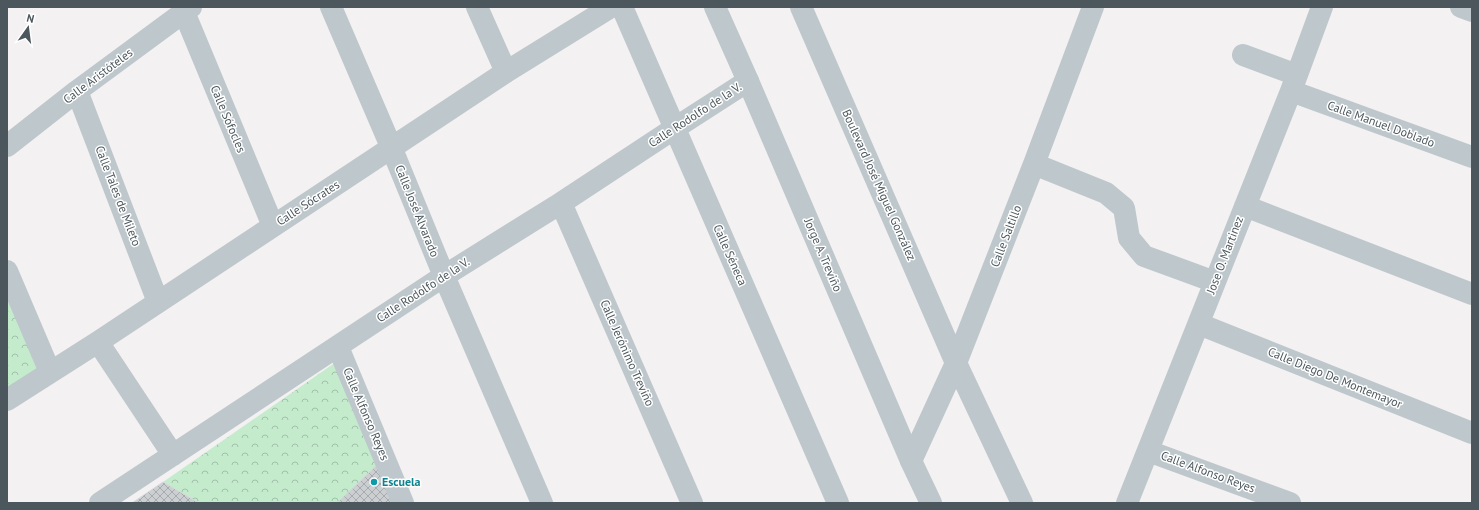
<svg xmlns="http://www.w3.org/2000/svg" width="1479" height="510" font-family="'PT Sans',sans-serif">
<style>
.forest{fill:url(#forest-crowns)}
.building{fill:url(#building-cross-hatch);stroke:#d6d8db}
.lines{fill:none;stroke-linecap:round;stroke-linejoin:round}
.minor{stroke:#bec7cc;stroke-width:22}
.tertiary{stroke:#bec7cc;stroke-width:22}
.culture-dot{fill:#0f9aa8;stroke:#fff;stroke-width:1.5}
.labels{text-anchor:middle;stroke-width:3;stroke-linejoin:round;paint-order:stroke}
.street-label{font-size:12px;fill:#4b575c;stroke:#fff}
.culture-label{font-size:12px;font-weight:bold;fill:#0d838f;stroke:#fff;text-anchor:start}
</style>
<defs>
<pattern id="forest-crowns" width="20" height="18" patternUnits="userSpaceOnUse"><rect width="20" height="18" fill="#c5ebcd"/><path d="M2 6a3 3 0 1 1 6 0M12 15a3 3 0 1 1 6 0" fill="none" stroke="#a2c1aa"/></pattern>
<pattern id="building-cross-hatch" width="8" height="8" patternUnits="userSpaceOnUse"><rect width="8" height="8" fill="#cbcfd2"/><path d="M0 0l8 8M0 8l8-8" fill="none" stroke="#a7abae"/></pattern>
</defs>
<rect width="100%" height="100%" fill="#f3f1f1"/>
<path class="forest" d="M 7,297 L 40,369 L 7,391 Z
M 336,362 L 381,461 L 337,503 L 199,503 L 163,482 Z"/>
<path class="building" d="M 381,461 L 399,503 L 337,503 Z
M 163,482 L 199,503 L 132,503 Z"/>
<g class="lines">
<path class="minor" d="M 331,7 L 392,149 L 444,276 L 542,503
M 477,7 L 506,72
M 622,7 L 838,503
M 801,7 L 956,363 L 1022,503
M 1461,7 L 1472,11
M 184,12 L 273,226
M 1243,55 L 1297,75
M 77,91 L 158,302
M 1291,91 L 1472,157
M 7,146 L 77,91 L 191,7
M 1034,164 L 1106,193 L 1124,208 L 1129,238 L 1144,256 L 1215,282
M 561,203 L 692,503
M 1245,206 L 1472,294
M 7,271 L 50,372
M 1199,324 L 1472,433
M 98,342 L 173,455
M 338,347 L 403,503
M 7,400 L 98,342 L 506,72 L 611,7
M 1148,451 L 1290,503
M 911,461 L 956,363 L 1034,164 L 1093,7
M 100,503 L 444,276 L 561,203 L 675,128 L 748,81
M 1127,503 L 1291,91 L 1322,7"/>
<path class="tertiary" d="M 715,7 L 748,81 L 911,461 L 931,503"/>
</g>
<circle class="culture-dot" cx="374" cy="482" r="4"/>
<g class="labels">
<g class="street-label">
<text transform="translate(98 76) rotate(-37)" y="4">Calle Aristóteles</text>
<text transform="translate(695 115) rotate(-33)" y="4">Calle Rodolfo de la V.</text>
<text transform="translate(228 119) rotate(67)" y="4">Calle Sófocles</text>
<text transform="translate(1381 124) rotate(20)" y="4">Calle Manuel Doblado</text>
<text transform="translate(879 185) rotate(66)" y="4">Boulevard José Miguel González</text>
<text transform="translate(118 196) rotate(69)" y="4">Calle Tales de Mileto</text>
<text transform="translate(308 203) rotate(-33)" y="4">Calle Sócrates</text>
<text transform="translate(417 211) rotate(68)" y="4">Calle José Alvarado</text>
<text transform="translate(1006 236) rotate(-69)" y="4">Calle Saltillo</text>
<text transform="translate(730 255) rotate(66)" y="4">Calle Séneca</text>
<text transform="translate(823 255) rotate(67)" y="4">Jorge A. Treviño</text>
<text transform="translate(1225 255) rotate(-69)" y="4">Jose O. Martinez</text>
<text transform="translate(423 290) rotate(-33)" y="4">Calle Rodolfo de la V.</text>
<text transform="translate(627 353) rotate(66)" y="4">Calle Jerónimo Treviño</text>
<text transform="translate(1335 378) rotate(22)" y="4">Calle Diego De Montemayor</text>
<text transform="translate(366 414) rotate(67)" y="4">Calle Alfonso Reyes</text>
<text transform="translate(1208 472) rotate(20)" y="4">Calle Alfonso Reyes</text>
</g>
<g class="culture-label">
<text x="382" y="486">Escuela</text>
</g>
</g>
<rect width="1479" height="510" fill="none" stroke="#4b575c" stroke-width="16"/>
<g transform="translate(28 28) rotate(14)" stroke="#ffffff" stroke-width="3" paint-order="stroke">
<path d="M0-3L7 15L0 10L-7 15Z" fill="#4b575c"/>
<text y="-6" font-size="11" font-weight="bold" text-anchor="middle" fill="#4b575c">N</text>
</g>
</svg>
